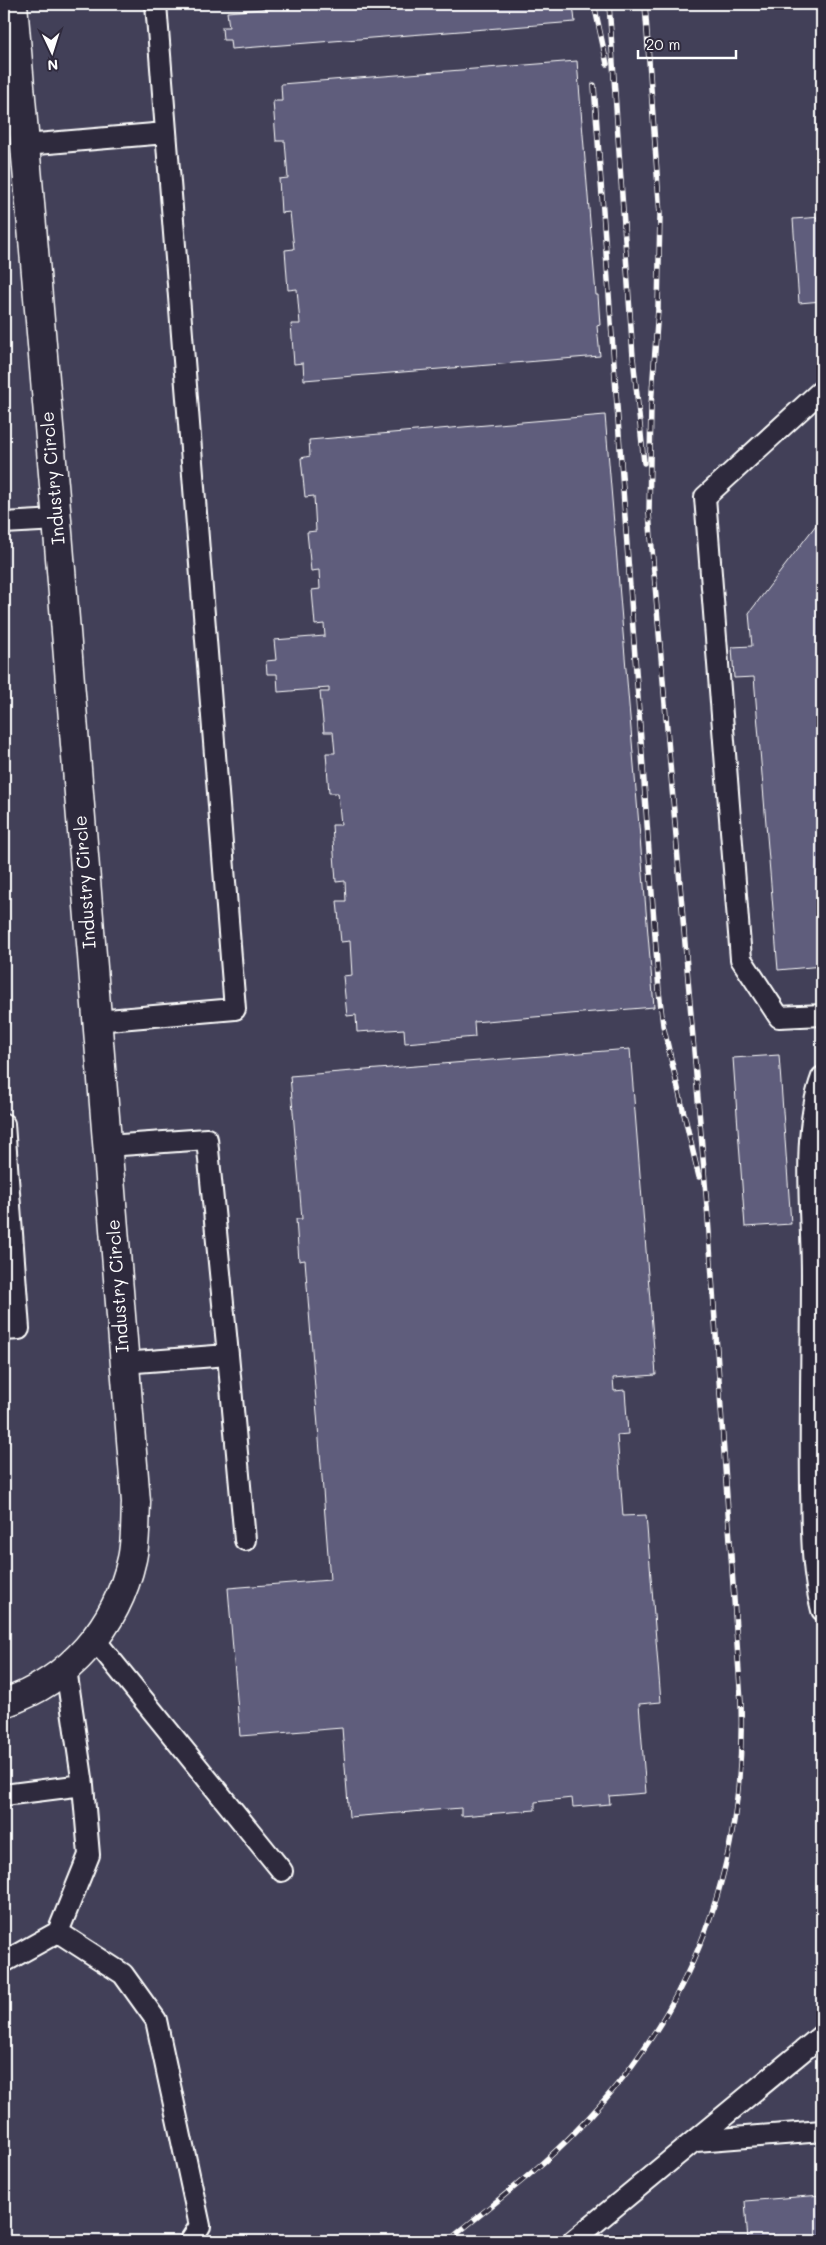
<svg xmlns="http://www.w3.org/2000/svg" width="826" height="2245" font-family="Mali,sans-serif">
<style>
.built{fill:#434058}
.building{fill:#5e5d7b;stroke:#fff}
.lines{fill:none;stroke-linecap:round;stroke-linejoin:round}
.lane-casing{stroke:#fff;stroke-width:24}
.street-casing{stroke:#fff;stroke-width:31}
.lane{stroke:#2f2a3d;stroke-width:20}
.street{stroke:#2f2a3d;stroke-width:28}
.rail-casing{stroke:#fff;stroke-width:5.5}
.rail{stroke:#2f2a3d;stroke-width:4;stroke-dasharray:11;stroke-linecap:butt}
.labels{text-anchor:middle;stroke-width:4;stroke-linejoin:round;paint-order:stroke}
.street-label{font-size:18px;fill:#fff;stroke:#2f2a3d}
</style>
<rect width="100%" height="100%" fill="#383449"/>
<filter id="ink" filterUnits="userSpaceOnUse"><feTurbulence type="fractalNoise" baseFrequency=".02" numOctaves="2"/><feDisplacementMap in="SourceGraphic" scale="10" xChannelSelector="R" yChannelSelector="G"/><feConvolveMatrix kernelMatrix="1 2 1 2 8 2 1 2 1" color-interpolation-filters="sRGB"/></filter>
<g filter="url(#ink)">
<path class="built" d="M 4,4 L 822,4 L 822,2241 L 4,2241 Z"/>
<path class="building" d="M 274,4 L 573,4 L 575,22 L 231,49 L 230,40 L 223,40 L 222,27 L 229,27 L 227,12 L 274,8 Z
M 577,61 L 596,295 L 598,295 L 600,325 L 597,326 L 600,356 L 304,380 L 303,363 L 294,364 L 291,324 L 300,324 L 297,289 L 288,290 L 285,250 L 294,249 L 290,212 L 281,213 L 279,179 L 288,178 L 285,141 L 276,141 L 273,101 L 282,101 L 281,84 Z
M 822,217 L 822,301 L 799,303 L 793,219 Z
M 605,415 L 654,1007 L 474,1022 L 475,1037 L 405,1043 L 404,1029 L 357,1032 L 356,1015 L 347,1016 L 343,976 L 352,975 L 350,941 L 341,942 L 337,901 L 346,901 L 345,881 L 336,882 L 332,825 L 341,825 L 338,793 L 329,793 L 326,753 L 335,753 L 333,732 L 324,732 L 320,692 L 329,692 L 329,688 L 278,692 L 277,674 L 267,674 L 266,661 L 276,660 L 274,640 L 325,636 L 324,624 L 315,625 L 312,590 L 320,589 L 319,570 L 311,571 L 307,532 L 316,531 L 314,496 L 305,497 L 301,458 L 310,456 L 309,440 Z
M 822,517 L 822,966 L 778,970 L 754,677 L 734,678 L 732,647 L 752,646 L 749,613 Z
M 630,1049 L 656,1375 L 613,1378 L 614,1391 L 625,1390 L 628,1434 L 617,1435 L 623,1516 L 646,1515 L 661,1702 L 639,1704 L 646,1793 L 609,1796 L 610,1804 L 573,1807 L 572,1798 L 535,1802 L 535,1810 L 461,1816 L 461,1808 L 349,1817 L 342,1728 L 240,1736 L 228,1588 L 330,1580 L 305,1260 L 299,1261 L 296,1219 L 302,1219 L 290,1076 Z
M 779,1055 L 791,1224 L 745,1227 L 733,1058 Z
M 822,2195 L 822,2241 L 748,2241 L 745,2201 Z"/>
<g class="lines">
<g class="lane-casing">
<path id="lane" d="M 25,145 L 166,133
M 822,390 L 705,497 L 741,959 L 779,1017 L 822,1015
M 4,523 L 57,520
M 96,1021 L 235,1009 L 156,4
M 822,1077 C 801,1133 812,1214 812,1273 C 812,1344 810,1415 811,1486 C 812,1527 811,1570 822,1610
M 4,1124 L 19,1329 L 4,1330
M 107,1146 L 207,1139 L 228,1355
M 123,1363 L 228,1355 L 245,1540
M 95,1640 L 282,1871
M 4,1795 L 83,1785
M 58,1932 L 123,1974 L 156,2020 L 200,2226 L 190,2241
M 4,1962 L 58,1932 L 89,1855 L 83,1785 L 66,1669
M 696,2141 L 822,2131
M 573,2241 L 822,2035"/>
</g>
<g class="street-casing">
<path id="street" d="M 4,1703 C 70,1681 117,1626 132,1559 C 136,1541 135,1521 136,1502 L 57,520 L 13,4"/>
</g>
<use href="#lane" class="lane"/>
<use href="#street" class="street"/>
<g class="rail-casing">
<path id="rail" d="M 594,4 L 607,64
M 609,4 L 633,357 L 644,463
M 594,85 L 659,991 L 663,1025 L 699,1177
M 448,2241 C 491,2205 538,2171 577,2130 C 693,2011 746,1867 741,1702 L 708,1218 L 649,513 L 651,406 L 658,309 L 660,215 L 645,4"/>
</g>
<use href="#rail" class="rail"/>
</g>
</g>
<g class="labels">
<g class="street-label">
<text transform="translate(53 478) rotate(-95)" y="6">Industry Circle</text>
<text transform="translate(85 882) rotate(-94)" y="6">Industry Circle</text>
<text transform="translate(118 1286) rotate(-94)" y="6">Industry Circle</text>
</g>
</g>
<rect width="826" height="2245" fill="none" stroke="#2f2a3d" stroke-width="20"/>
<rect x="10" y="10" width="806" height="2225" fill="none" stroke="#fff" stroke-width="2" filter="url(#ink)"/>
<g transform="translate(52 52) rotate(176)" stroke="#2f2a3d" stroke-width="4" paint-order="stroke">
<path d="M0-4L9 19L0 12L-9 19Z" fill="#ffffff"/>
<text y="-8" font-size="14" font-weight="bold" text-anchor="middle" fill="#ffffff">N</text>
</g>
<path d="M638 50v8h98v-8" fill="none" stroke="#ffffff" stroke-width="2.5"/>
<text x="646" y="50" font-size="15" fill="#ffffff" stroke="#2f2a3d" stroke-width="4" paint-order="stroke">20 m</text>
</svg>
